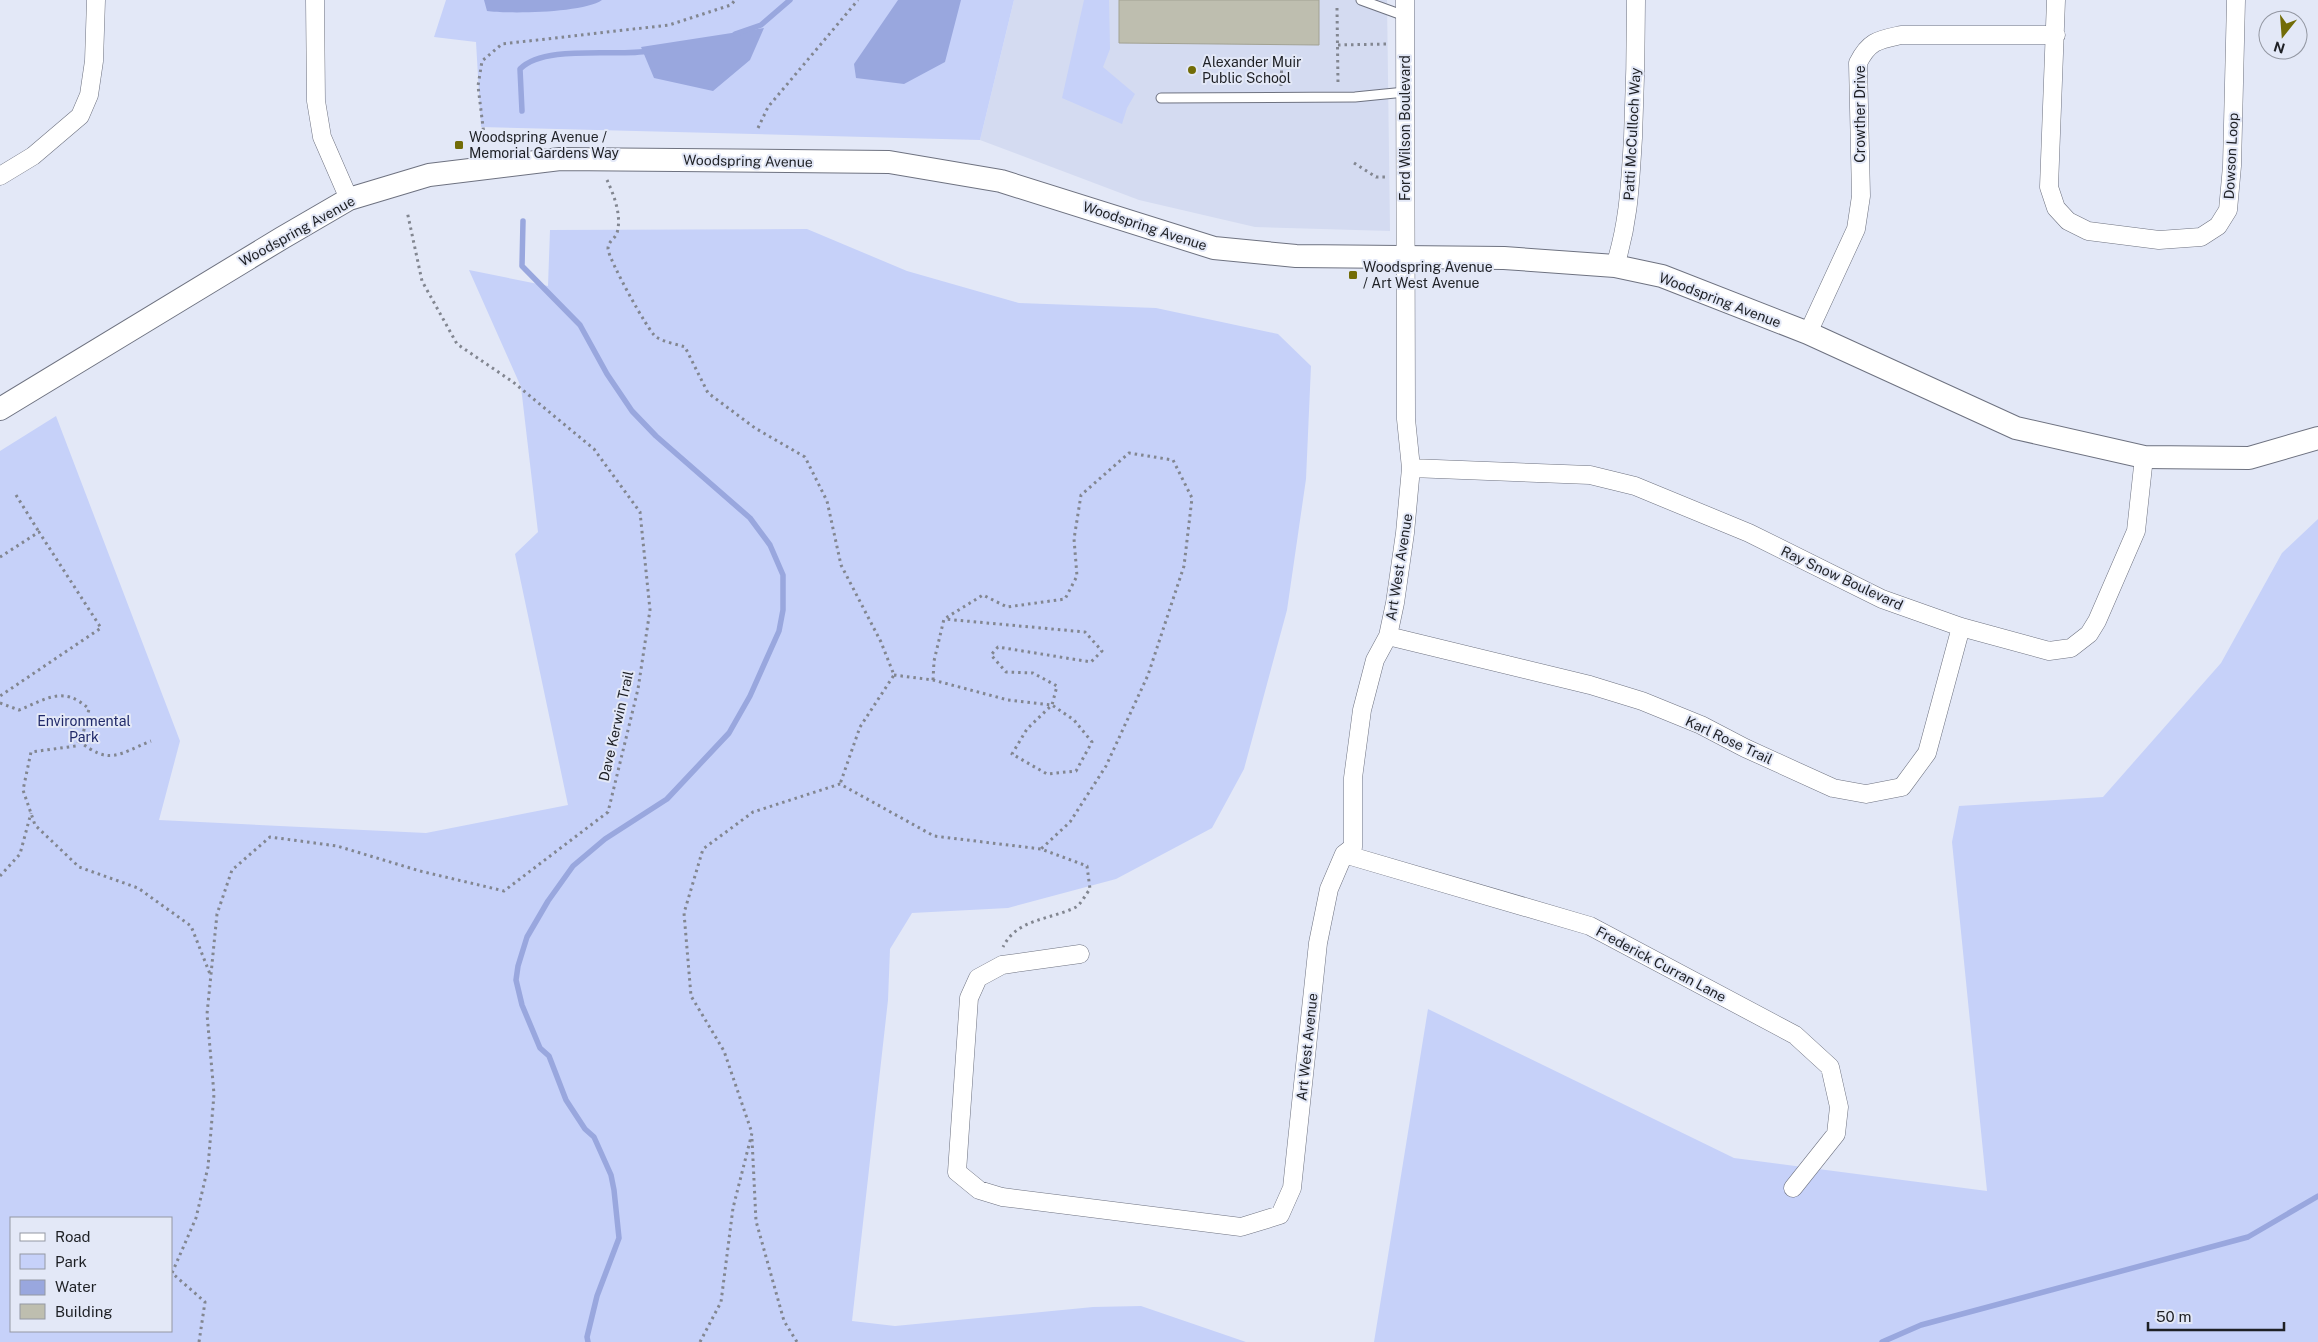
<svg xmlns="http://www.w3.org/2000/svg" width="2318" height="1342" font-family="'Public Sans',sans-serif">
<style>
.built{fill:#d4dbf1}
.green{fill:#c6d1f9;fill-rule:evenodd}
.water{fill:#99a7de}
.lines{fill:none;stroke-linecap:round;stroke-linejoin:round}
.stream{stroke:#99a7de;stroke-width:5.5}
.building{fill:#bebeaf;stroke:#a2a293}
.service-casing{stroke:#6e7280;stroke-width:11}
.minor-casing{stroke:#6e7280;stroke-width:19}
.tertiary-casing{stroke:#6e7280;stroke-width:24}
.path{stroke:#828690;stroke-width:3;stroke-dasharray:2.5 4;stroke-linecap:butt}
.service{stroke:#fff;stroke-width:9}
.minor{stroke:#fff;stroke-width:18}
.tertiary{stroke:#fff;stroke-width:22}
.poi-dot{fill:#726c07;stroke:#e3e8f7;stroke-width:2}
.labels{text-anchor:middle;stroke-width:4;stroke-linejoin:round;paint-order:stroke}
.poi-label{font-size:14px;fill:#1e2025;stroke:#e3e8f7;text-anchor:start}
.street-label{font-size:14px;fill:#1e2025;stroke:#e3e8f7}
.park-label{font-size:14px;fill:#212a69;stroke:#e3e8f7}
</style>
<rect width="100%" height="100%" fill="#e3e8f7"/>
<path class="built" d="M 1014,0 L 1387,0 L 1390,231 L 1255,227 L 1139,200 L 980,140 Z"/>
<path class="green" d="M 446,0 L 1014,0 L 980,140 L 481,127 L 476,42 L 434,37 Z
M 1084,0 L 1109,0 L 1110,49 L 1103,67 L 1135,94 L 1127,108 L 1122,124 L 1062,98 Z
M 807,229 L 907,271 L 1019,303 L 1156,308 L 1278,334 L 1311,366 L 1306,479 L 1287,610 L 1244,769 L 1212,828 L 1116,879 L 1008,908 L 912,913 L 890,949 L 888,1000 L 852,1321 L 895,1326 L 1093,1307 L 1141,1306 L 1246,1342 L 0,1342 L 0,451 L 56,416 L 180,741 L 159,820 L 426,833 L 568,805 L 515,554 L 538,532 L 521,387 L 469,270 L 548,286 L 550,230 ZM 11,1218 L 171,1218 L 171,1331 L 11,1331 Z
M 2318,519 L 2318,1342 L 1374,1342 L 1428,1009 L 1734,1158 L 1987,1191 L 1952,842 L 1959,806 L 2103,797 L 2221,663 L 2282,553 Z"/>
<path class="water" d="M 484,0 L 602,0 C 584,13 509,14 487,11 Z
M 898,0 L 961,0 L 945,62 L 904,84 L 856,78 L 854,64 Z
M 764,28 L 750,60 L 713,91 L 654,78 L 641,47 Z"/>
<g class="lines">
<path class="stream" d="M 735,34 L 761,25 L 790,0
M 522,111 L 520,69 C 545,44 616,57 649,51
M 523,221 L 522,266 L 580,325 L 607,374 L 632,411 L 656,436 L 750,518 L 770,545 L 783,575 L 783,610 L 779,631 L 750,696 L 729,733 L 667,799 L 605,839 L 573,866 L 548,901 L 527,937 L 518,966 L 516,980 L 522,1005 L 540,1048 L 549,1056 L 566,1100 L 585,1129 L 594,1137 L 611,1175 L 614,1190 L 619,1238 L 597,1296 L 587,1337 L 588,1342
M 1882,1342 L 1921,1325 L 2248,1237 L 2318,1196"/>
</g>
<path class="building" d="M 1119,0 L 1319,0 L 1319,45 L 1119,43 Z"/>
<g class="lines">
<g class="service-casing">
<path id="service" d="M 1361,0 L 1405,16
M 1161,98 L 1355,97 L 1405,92"/>
</g>
<g class="minor-casing">
<path id="minor" d="M 315,0 L 316,101 L 322,137 L 349,199
M 2056,0 L 2049,187 L 2056,208 L 2068,221 L 2088,231 L 2159,240 L 2201,237 L 2218,226 L 2228,210 L 2232,166 L 2236,0
M 0,176 L 33,156 L 80,116 L 89,95 L 94,61 L 96,0
M 1615,266 C 1629,221 1630,185 1633,138 C 1635,92 1636,46 1636,0
M 1808,333 L 1856,229 L 1861,196 L 1858,63 C 1869,41 1878,40 1901,35 L 2056,35
M 1411,468 L 1590,475 L 1635,486 L 1749,533 L 1882,599 L 1961,627 L 2049,651 L 2071,648 L 2089,634 L 2097,621 L 2136,531 L 2144,457
M 1388,636 L 1590,685 L 1642,701 L 1701,725 L 1745,748 L 1833,788 L 1866,794 L 1902,787 L 1927,753 L 1961,627
M 1344,854 L 1590,926 L 1795,1035 L 1830,1067 L 1839,1107 L 1836,1134 L 1793,1188
M 1080,954 L 1002,965 L 978,978 L 969,998 L 957,1172 L 979,1190 L 1002,1197 L 1241,1227 L 1280,1215 L 1292,1188 L 1318,943 L 1329,889 L 1344,854 L 1353,847 L 1353,778 L 1362,710 L 1375,660 L 1388,636 L 1395,603 L 1405,533 L 1411,468 L 1406,419 L 1405,0"/>
</g>
<g class="tertiary-casing">
<path id="tertiary" d="M 0,409 L 282,238 L 349,199 L 429,175 L 560,159 L 889,162 L 1001,181 L 1214,248 L 1296,256 L 1504,258 L 1615,266 L 1662,276 L 1808,333 L 2016,428 L 2144,457 L 2249,458 L 2318,438"/>
</g>
<path class="path" d="M 1337,8 L 1338,84
M 1338,45 L 1387,44
M 1281,86 L 1282,57
M 758,128 L 768,107 L 858,0
M 485,143 L 478,86 L 482,61 L 502,44 L 669,25 L 731,5 L 735,0
M 1354,163 L 1376,177 L 1388,177
M 607,180 C 614,195 622,216 617,233 C 615,239 608,241 608,249 C 609,260 648,331 656,337 C 664,342 676,344 685,347 L 708,393 L 755,428 L 805,457 L 827,501 L 841,565 L 881,642 L 894,675 L 860,727 L 840,784
M 16,495 L 39,532
M 0,557 L 39,532 L 101,628 L 0,696
M 894,675 L 933,680 L 1008,700 L 1052,705 L 1074,720 L 1092,742 L 1076,771 L 1047,774 L 1012,754 L 1027,729 L 1052,705 L 1057,686 L 1033,673 L 1006,672 L 991,655 L 998,647 L 1091,662 L 1102,651 L 1085,632 L 944,619
M 933,680 L 934,661 L 944,619 L 983,595 L 1007,607 L 1065,599 L 1077,576 L 1074,539 L 1081,495 L 1129,453 L 1173,460 L 1192,498 L 1184,566 L 1148,675 L 1106,766 L 1070,822 L 1041,849
M 0,703 L 19,710 C 47,699 63,685 89,709 L 83,734 L 76,746 L 31,752 L 23,790 L 35,825 L 79,867 L 138,888 L 191,926 L 210,974
M 79,741 C 110,766 118,754 151,741
M 0,876 L 20,854 L 31,813
M 752,1139 L 756,1221 L 784,1321 L 797,1342
M 199,1342 L 205,1302 L 172,1273 L 196,1218 L 208,1167 L 214,1094 L 207,1014 L 217,914 L 232,870 L 270,837 L 337,846 L 420,871 L 504,891 L 608,812 L 638,689 L 650,610 L 640,512 L 594,449 L 513,382 L 457,344 L 422,281 L 407,211
M 700,1342 L 721,1302 L 733,1208 L 752,1133 L 724,1051 L 691,996 L 684,913 L 703,849 L 753,812 L 840,784 L 934,836 L 1041,849 L 1087,866 L 1090,889 C 1086,894 1081,904 1076,907 C 1051,920 1017,918 1003,947"/>
<use href="#service" class="service"/>
<use href="#minor" class="minor"/>
<use href="#tertiary" class="tertiary"/>
</g>
<g class="poi-dot">
<circle cx="1192" cy="70" r="5"/>
<rect x="454" y="140" width="10" height="10" rx="2.5"/>
<rect x="1348" y="270" width="10" height="10" rx="2.5"/>
</g>
<g class="labels">
<g class="poi-label">
<text x="1202" y="67">Alexander Muir<tspan x="1202" dy="16">Public School</tspan></text>
<text x="469" y="142">Woodspring Avenue /<tspan x="469" dy="16">Memorial Gardens Way</tspan></text>
<text x="1363" y="272">Woodspring Avenue<tspan x="1363" dy="16">/ Art West Avenue</tspan></text>
</g>
<g class="street-label">
<text transform="translate(1860 114) rotate(-90)" y="5">Crowther Drive</text>
<text transform="translate(1405 128) rotate(-90)" y="5">Ford Wilson Boulevard</text>
<text transform="translate(1632 134) rotate(-87)" y="5">Patti McCulloch Way</text>
<text transform="translate(2231 156) rotate(-87)" y="5">Dowson Loop</text>
<text transform="translate(748 161) rotate(1)" y="5">Woodspring Avenue</text>
<text transform="translate(1145 226) rotate(18)" y="5">Woodspring Avenue</text>
<text transform="translate(297 231) rotate(-29)" y="5">Woodspring Avenue</text>
<text transform="translate(1720 300) rotate(21)" y="5">Woodspring Avenue</text>
<text transform="translate(1399 567) rotate(-81)" y="5">Art West Avenue</text>
<text transform="translate(1842 578) rotate(25)" y="5">Ray Snow Boulevard</text>
<text transform="translate(616 726) rotate(-77)" y="5">Dave Kerwin Trail</text>
<text transform="translate(1729 740) rotate(25)" y="5">Karl Rose Trail</text>
<text transform="translate(1661 964) rotate(28)" y="5">Frederick Curran Lane</text>
<text transform="translate(1307 1047) rotate(-84)" y="5">Art West Avenue</text>
</g>
<g class="park-label">
<text x="84" y="726">Environmental<tspan x="84" dy="16">Park</tspan></text>
</g>
</g>
<rect x="10" y="1217" width="162" height="115" fill="#e3e8f7" stroke="#9498a3"/>
<rect x="20" y="1233" width="25" height="8" fill="#ffffff" stroke="#9498a3"/>
<text x="55" y="1242" font-size="15" fill="#1e2025">Road</text>
<rect x="20" y="1254" width="25" height="15" fill="#c6d1f9" stroke="#9498a3"/>
<text x="55" y="1267" font-size="15" fill="#1e2025">Park</text>
<rect x="20" y="1280" width="25" height="15" fill="#99a7de" stroke="#9498a3"/>
<text x="55" y="1292" font-size="15" fill="#1e2025">Water</text>
<rect x="20" y="1304" width="25" height="15" fill="#bebeaf" stroke="#9498a3"/>
<text x="55" y="1317" font-size="15" fill="#1e2025">Building</text>
<g transform="translate(2283 35) rotate(197)"><circle r="24" fill="#e3e8f7" stroke="#9498a3"/>
<path d="M0-4L9 19L0 12L-9 19Z" fill="#726c07"/>
<text y="-8" font-size="14" font-weight="bold" text-anchor="middle" fill="#1e2025">N</text>
</g>
<path d="M2148 1322v8h136v-8" fill="none" stroke="#1e2025" stroke-width="2.5"/>
<text x="2156" y="1322" font-size="15" fill="#1e2025" stroke="#e3e8f7" stroke-width="4" paint-order="stroke">50 m</text>
</svg>
